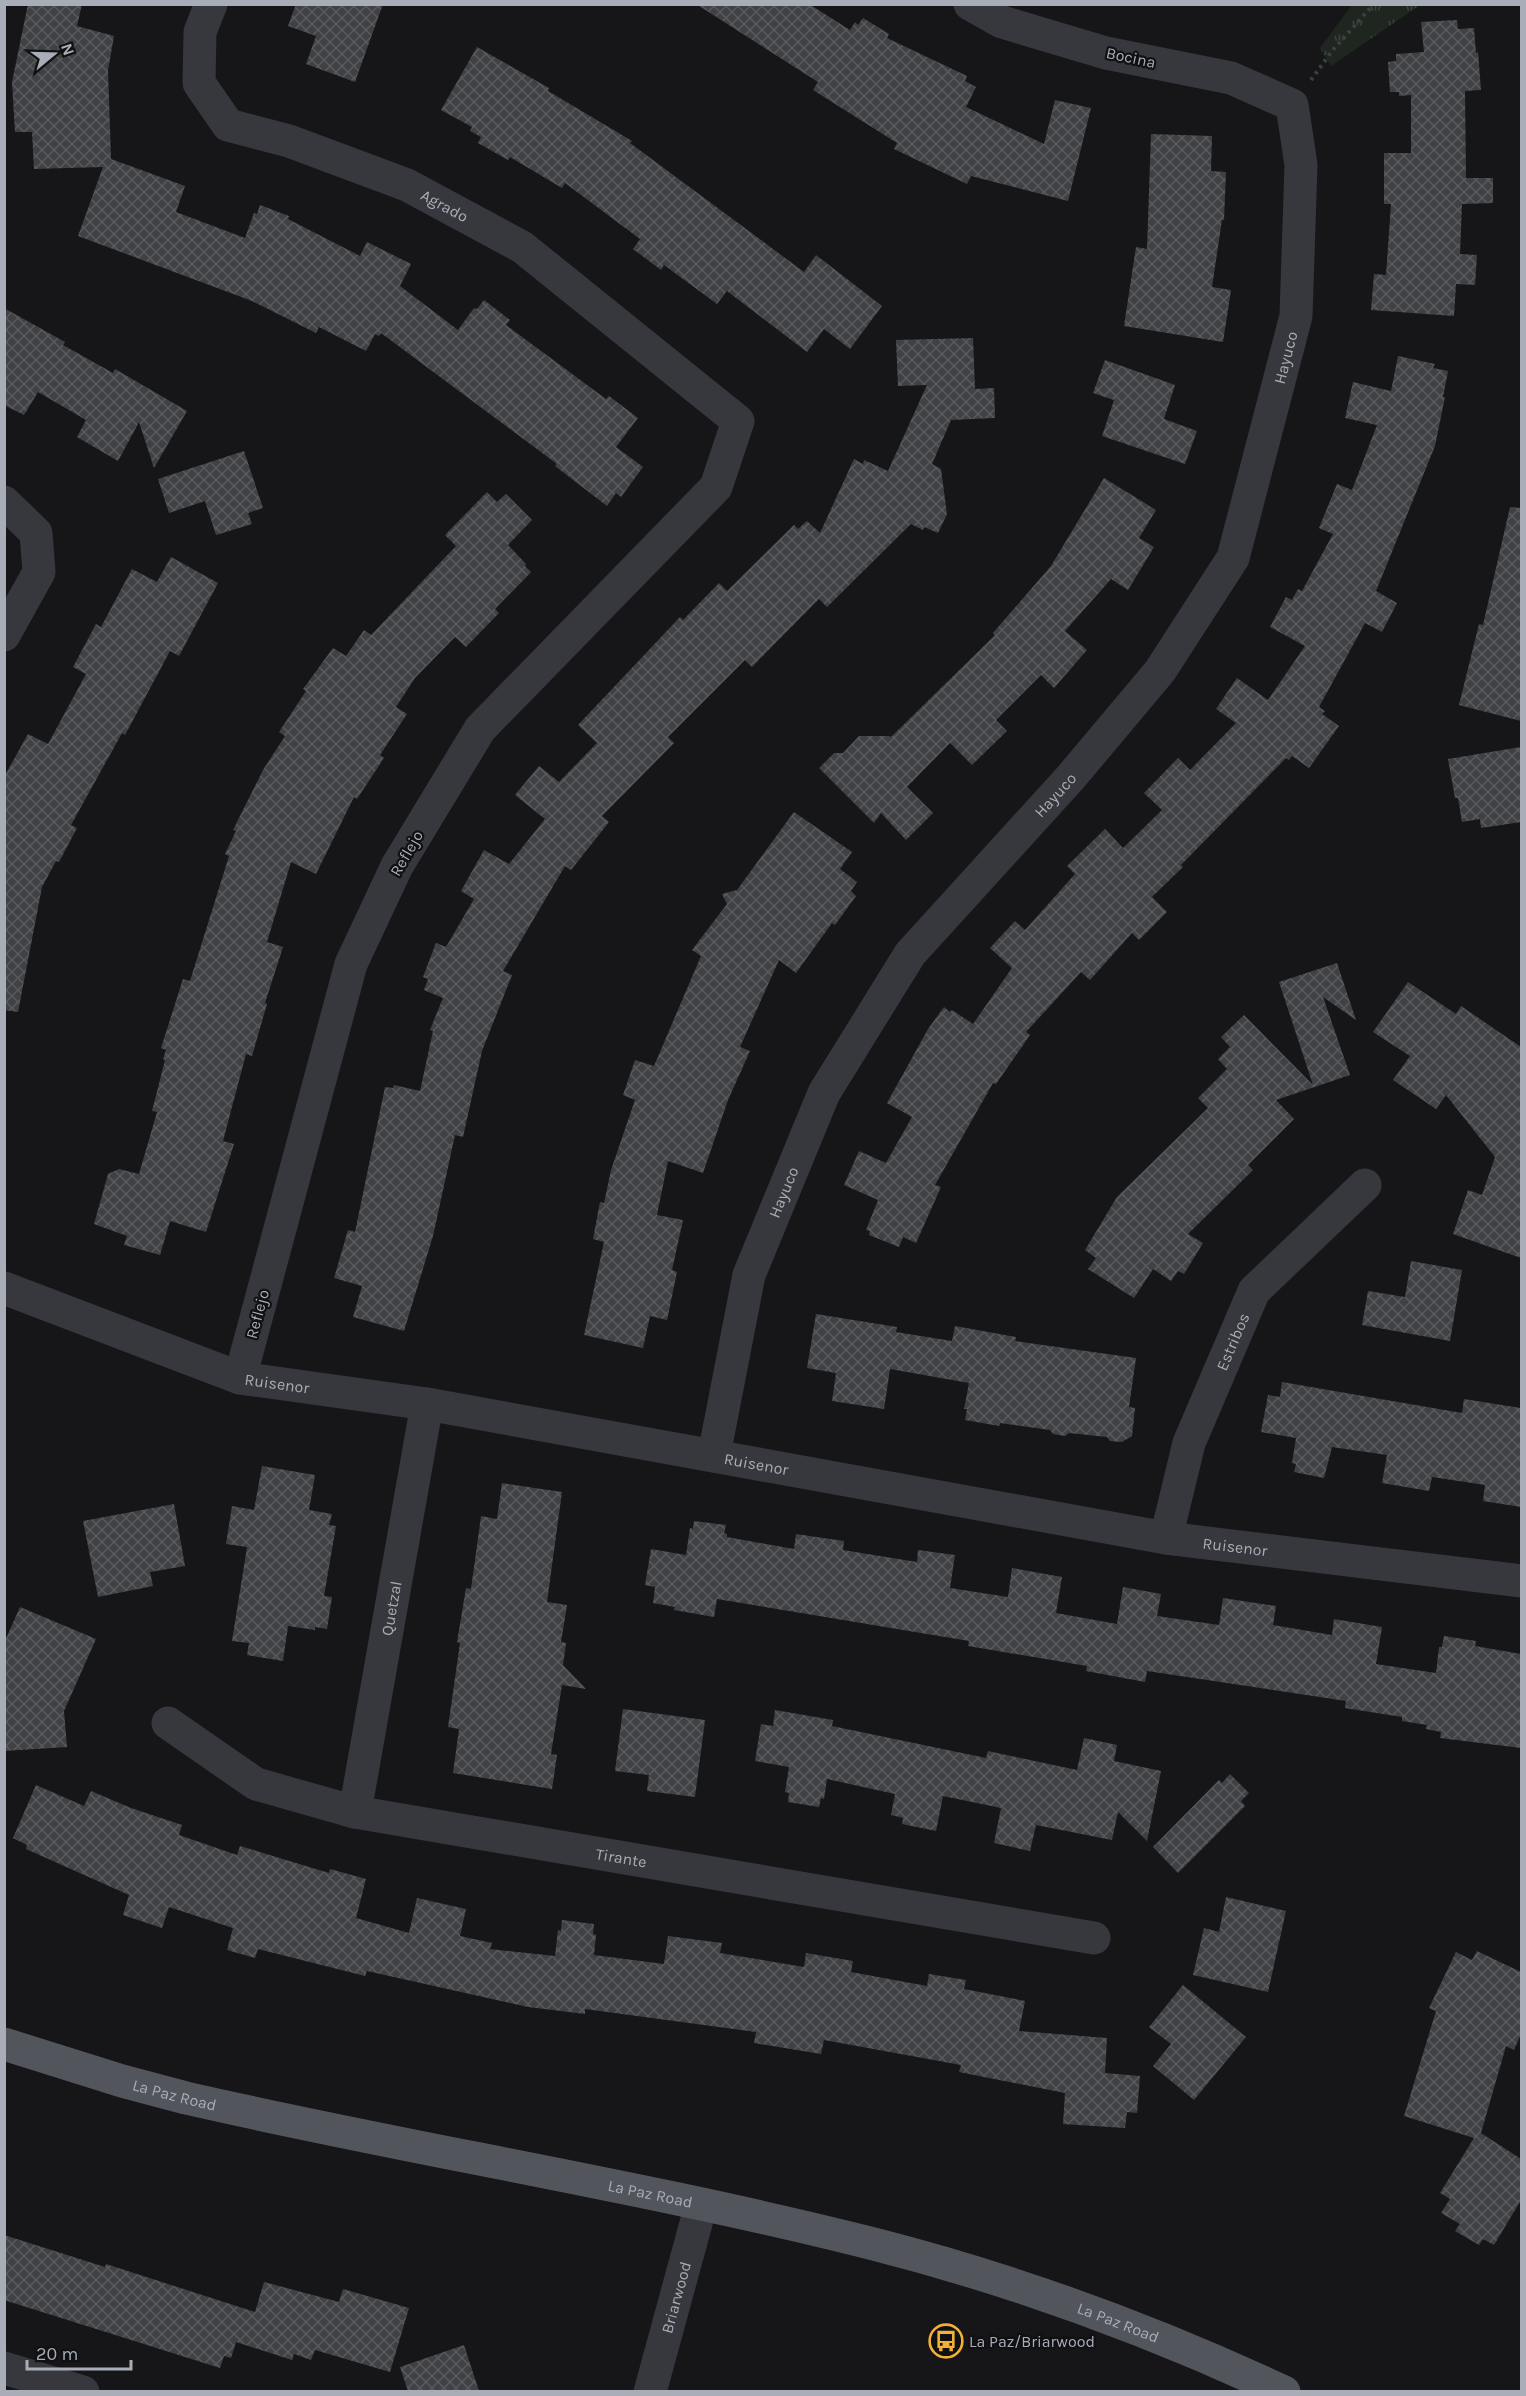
<svg xmlns="http://www.w3.org/2000/svg" width="1526" height="2396" font-family="Karla,sans-serif">
<style>
.grass{fill:url(#grass-tufts)}
.building{fill:url(#building-cross-hatch)}
.lines{fill:none;stroke-linecap:round;stroke-linejoin:round}
.path{stroke:#3d3f44;stroke-width:4;stroke-dasharray:3 4.5;stroke-linecap:butt}
.minor{stroke:#37383d;stroke-width:33}
.major{stroke:#53555c;stroke-width:33}
.labels{text-anchor:middle;stroke-width:4.5;stroke-linejoin:round;paint-order:stroke}
.street-label{font-size:16px;fill:#a8adb8;stroke:#111113}
.poi-label{font-size:16px;fill:#a8adb8;stroke:#111113;text-anchor:start}
</style>
<defs>
<pattern id="grass-tufts" width="24" height="20" patternUnits="userSpaceOnUse" patternTransform="scale(1.5)"><rect width="24" height="20" fill="#1e261f"/><path d="M3 7l-1-3M5 7V3M7 7l1-3M15 17l-1-3M17 17v-4M19 17l1-3" fill="none" stroke="#3c433d"/></pattern>
<pattern id="building-cross-hatch" width="8" height="8" patternUnits="userSpaceOnUse" patternTransform="scale(1.5)"><rect width="8" height="8" fill="#404145"/><path d="M0 0l8 8M0 8l8-8" fill="none" stroke="#595a5e"/></pattern>
</defs>
<rect width="100%" height="100%" fill="#161618"/>
<path class="grass" d="M 1352,5 L 1352,4 L 1420,5 L 1331,66 L 1320,48 Z"/>
<path class="building" d="M 28,4 L 82,4 L 77,26 L 114,36 L 108,70 L 111,159 L 185,186 L 176,212 L 245,238 L 254,213 L 257,214 L 260,205 L 289,216 L 288,219 L 360,256 L 367,242 L 411,264 L 400,286 L 458,330 L 474,308 L 477,309 L 484,300 L 510,320 L 506,325 L 606,399 L 609,396 L 638,418 L 616,447 L 643,467 L 621,497 L 616,493 L 607,506 L 555,466 L 557,464 L 381,333 L 379,336 L 375,334 L 366,351 L 319,327 L 316,333 L 252,301 L 78,236 L 103,167 L 34,169 L 32,132 L 15,132 L 12,82 Z
M 296,4 L 383,4 L 355,82 L 306,64 L 316,36 L 288,26 Z
M 696,4 L 809,4 L 850,30 L 855,22 L 858,25 L 863,18 L 889,34 L 887,38 L 967,76 L 965,81 L 976,87 L 966,107 L 1044,144 L 1055,100 L 1091,108 L 1068,201 L 971,176 L 967,184 L 894,149 L 897,143 L 813,90 L 818,82 Z
M 1457,20 L 1458,29 L 1474,28 L 1476,53 L 1478,52 L 1481,90 L 1465,91 L 1466,178 L 1493,178 L 1493,203 L 1462,204 L 1460,254 L 1477,255 L 1475,285 L 1456,284 L 1454,316 L 1371,310 L 1374,274 L 1386,275 L 1391,204 L 1384,204 L 1384,153 L 1411,153 L 1411,95 L 1399,96 L 1399,92 L 1390,92 L 1388,62 L 1396,61 L 1396,54 L 1424,52 L 1421,22 Z
M 477,47 L 549,88 L 548,91 L 632,141 L 630,143 L 804,272 L 816,255 L 882,306 L 850,349 L 824,329 L 807,352 L 727,291 L 717,304 L 664,265 L 661,270 L 633,249 L 640,239 L 565,183 L 562,188 L 510,157 L 508,160 L 478,143 L 481,137 L 470,131 L 472,127 L 441,110 Z
M 1151,134 L 1212,136 L 1211,171 L 1226,172 L 1224,220 L 1222,220 L 1212,287 L 1231,290 L 1223,342 L 1124,326 L 1136,247 L 1147,249 Z
M 4,308 L 65,342 L 63,345 L 113,373 L 115,369 L 187,411 L 154,468 L 139,422 L 118,461 L 77,437 L 86,420 L 38,392 L 24,415 L 4,405 Z
M 973,338 L 975,389 L 994,388 L 995,418 L 951,420 L 932,464 L 941,469 L 947,514 L 938,533 L 924,527 L 923,530 L 911,524 L 827,607 L 819,599 L 752,667 L 745,660 L 668,737 L 674,743 L 602,816 L 609,822 L 571,870 L 565,866 L 503,971 L 512,975 L 482,1051 L 463,1137 L 455,1135 L 433,1236 L 404,1331 L 353,1317 L 362,1286 L 334,1278 L 348,1230 L 355,1232 L 385,1087 L 393,1088 L 394,1085 L 420,1091 L 433,1031 L 430,1030 L 443,998 L 424,990 L 428,979 L 423,977 L 436,943 L 446,947 L 474,899 L 461,891 L 484,850 L 509,864 L 545,819 L 515,795 L 539,766 L 559,782 L 597,743 L 578,725 L 680,617 L 683,620 L 719,583 L 727,591 L 794,525 L 798,529 L 807,521 L 820,533 L 854,459 L 863,464 L 864,460 L 888,471 L 927,385 L 898,386 L 896,340 Z
M 1398,356 L 1435,364 L 1433,368 L 1448,371 L 1443,397 L 1445,397 L 1435,446 L 1376,591 L 1397,603 L 1382,632 L 1365,623 L 1319,707 L 1325,711 L 1322,714 L 1339,726 L 1309,768 L 1292,756 L 1289,760 L 1286,758 L 1181,865 L 1183,867 L 1152,897 L 1167,912 L 1139,940 L 1132,933 L 1090,980 L 1081,972 L 1026,1032 L 1030,1035 L 996,1084 L 993,1083 L 935,1185 L 941,1187 L 916,1243 L 903,1237 L 899,1247 L 869,1235 L 870,1231 L 866,1230 L 878,1200 L 844,1185 L 859,1151 L 886,1163 L 912,1117 L 887,1103 L 928,1029 L 944,1007 L 950,1012 L 952,1010 L 973,1024 L 1012,968 L 990,948 L 1015,921 L 1025,930 L 1075,874 L 1067,866 L 1105,829 L 1123,848 L 1162,810 L 1144,793 L 1178,758 L 1190,770 L 1236,723 L 1216,709 L 1237,678 L 1268,700 L 1305,646 L 1270,627 L 1286,597 L 1292,600 L 1298,589 L 1302,591 L 1333,534 L 1319,528 L 1337,484 L 1352,490 L 1377,425 L 1345,418 L 1353,382 L 1391,391 Z
M 1105,360 L 1175,385 L 1164,419 L 1197,431 L 1185,464 L 1102,436 L 1114,400 L 1093,393 Z
M 244,451 L 263,508 L 248,513 L 252,524 L 216,535 L 205,501 L 169,513 L 158,479 Z
M 1104,478 L 1156,510 L 1139,538 L 1154,547 L 1128,590 L 1111,579 L 1065,631 L 1087,650 L 1054,688 L 1041,675 L 996,720 L 1007,731 L 972,765 L 950,743 L 907,787 L 933,813 L 906,840 L 881,813 L 874,823 L 819,768 L 834,753 L 843,753 L 859,736 L 889,736 L 891,737 L 995,635 L 993,633 L 1051,566 Z
M 487,492 L 497,502 L 506,494 L 532,520 L 508,545 L 526,564 L 525,566 L 531,572 L 495,609 L 499,613 L 466,647 L 455,637 L 415,678 L 396,707 L 407,714 L 380,755 L 384,758 L 357,799 L 354,797 L 316,874 L 291,862 L 267,942 L 283,947 L 265,1003 L 267,1004 L 252,1056 L 246,1054 L 223,1141 L 234,1144 L 206,1232 L 170,1221 L 160,1255 L 124,1245 L 127,1236 L 94,1224 L 108,1174 L 119,1169 L 139,1174 L 157,1112 L 152,1111 L 165,1060 L 163,1059 L 166,1050 L 161,1048 L 183,979 L 190,981 L 229,856 L 225,854 L 236,831 L 233,830 L 263,770 L 285,736 L 279,732 L 306,691 L 303,689 L 333,648 L 346,656 L 364,630 L 371,635 L 456,546 L 445,535 Z
M 1510,507 L 1521,508 L 1521,721 L 1459,705 L 1479,624 L 1483,625 Z
M 171,557 L 218,583 L 179,656 L 170,651 L 125,735 L 122,733 L 71,825 L 77,828 L 59,862 L 56,861 L 42,887 L 18,1012 L 4,1010 L 4,777 L 28,734 L 48,744 L 86,674 L 73,667 L 96,624 L 101,627 L 132,569 L 157,582 Z
M 1521,747 L 1521,822 L 1481,828 L 1480,819 L 1462,822 L 1458,798 L 1455,798 L 1448,759 Z
M 794,812 L 852,852 L 840,869 L 857,882 L 851,891 L 856,896 L 835,925 L 832,923 L 796,973 L 779,960 L 740,1047 L 750,1051 L 728,1100 L 703,1173 L 668,1161 L 657,1215 L 683,1220 L 672,1270 L 677,1272 L 667,1320 L 650,1316 L 643,1348 L 584,1335 L 604,1242 L 593,1239 L 600,1202 L 604,1203 L 611,1170 L 635,1100 L 623,1095 L 635,1060 L 654,1066 L 701,956 L 692,950 L 727,904 L 722,894 L 737,890 Z
M 1337,963 L 1356,1020 L 1323,997 L 1350,1075 L 1276,1100 L 1294,1119 L 1248,1165 L 1253,1170 L 1188,1234 L 1203,1243 L 1184,1274 L 1178,1271 L 1171,1281 L 1153,1269 L 1134,1298 L 1088,1269 L 1096,1258 L 1085,1250 L 1117,1197 L 1208,1108 L 1198,1098 L 1227,1069 L 1218,1059 L 1230,1047 L 1221,1037 L 1244,1015 L 1313,1085 L 1279,982 Z
M 1408,982 L 1456,1014 L 1461,1006 L 1521,1047 L 1521,1258 L 1453,1234 L 1468,1190 L 1482,1195 L 1495,1157 L 1446,1095 L 1436,1109 L 1393,1080 L 1410,1056 L 1373,1032 Z
M 1411,1261 L 1462,1270 L 1450,1341 L 1362,1325 L 1368,1291 L 1405,1297 Z
M 816,1314 L 897,1327 L 896,1332 L 952,1341 L 955,1326 L 1016,1337 L 1015,1341 L 1136,1358 L 1129,1407 L 1135,1408 L 1132,1436 L 1122,1442 L 1110,1441 L 1107,1437 L 1069,1433 L 1065,1436 L 1053,1434 L 1050,1430 L 1000,1423 L 999,1426 L 965,1420 L 967,1409 L 964,1409 L 969,1383 L 890,1369 L 884,1409 L 832,1401 L 836,1373 L 807,1368 Z
M 1282,1382 L 1462,1413 L 1464,1399 L 1521,1408 L 1521,1507 L 1483,1501 L 1485,1485 L 1432,1477 L 1429,1491 L 1382,1483 L 1387,1455 L 1332,1447 L 1324,1478 L 1294,1472 L 1296,1464 L 1292,1463 L 1296,1438 L 1261,1432 L 1268,1395 L 1280,1397 Z
M 262,1466 L 315,1475 L 309,1510 L 332,1514 L 329,1525 L 336,1526 L 324,1596 L 332,1597 L 327,1629 L 315,1627 L 315,1630 L 288,1626 L 283,1661 L 247,1655 L 249,1643 L 232,1641 L 247,1547 L 226,1544 L 232,1506 L 254,1510 Z
M 502,1483 L 562,1492 L 547,1602 L 567,1605 L 561,1642 L 566,1643 L 563,1665 L 586,1689 L 562,1685 L 551,1754 L 557,1755 L 552,1789 L 453,1773 L 459,1729 L 448,1727 L 460,1643 L 457,1642 L 466,1588 L 471,1589 L 481,1516 L 497,1519 Z
M 174,1504 L 185,1566 L 150,1572 L 153,1586 L 98,1597 L 83,1521 Z
M 694,1521 L 726,1525 L 724,1533 L 727,1534 L 727,1537 L 794,1549 L 796,1534 L 844,1541 L 843,1550 L 917,1562 L 918,1550 L 955,1555 L 950,1588 L 1008,1597 L 1012,1568 L 1062,1577 L 1056,1613 L 1117,1624 L 1123,1587 L 1161,1594 L 1157,1616 L 1219,1625 L 1223,1598 L 1276,1606 L 1273,1625 L 1332,1635 L 1334,1619 L 1382,1627 L 1376,1664 L 1436,1673 L 1439,1647 L 1442,1647 L 1444,1636 L 1476,1641 L 1475,1646 L 1521,1654 L 1521,1748 L 1440,1738 L 1441,1732 L 1426,1729 L 1427,1725 L 1402,1721 L 1402,1717 L 1345,1708 L 1346,1701 L 1147,1671 L 1145,1682 L 1086,1671 L 1087,1666 L 968,1646 L 969,1641 L 717,1599 L 714,1617 L 674,1610 L 675,1607 L 653,1603 L 655,1587 L 645,1585 L 651,1549 L 686,1555 L 690,1528 L 693,1529 Z
M 20,1607 L 96,1639 L 64,1711 L 67,1747 L 4,1751 L 4,1643 Z
M 623,1709 L 705,1720 L 695,1797 L 647,1791 L 649,1775 L 615,1771 Z
M 775,1710 L 833,1720 L 832,1726 L 986,1758 L 988,1751 L 1077,1770 L 1084,1738 L 1117,1745 L 1114,1761 L 1161,1771 L 1147,1841 L 1118,1812 L 1112,1840 L 1036,1825 L 1030,1851 L 994,1843 L 1001,1808 L 943,1796 L 936,1831 L 902,1824 L 903,1818 L 891,1815 L 895,1794 L 827,1779 L 824,1799 L 821,1798 L 819,1807 L 788,1802 L 789,1793 L 785,1792 L 789,1767 L 755,1761 L 761,1724 L 773,1726 Z
M 1230,1774 L 1249,1793 L 1241,1801 L 1245,1806 L 1178,1873 L 1153,1847 L 1219,1780 L 1222,1783 Z
M 36,1785 L 84,1806 L 91,1791 L 131,1808 L 182,1825 L 179,1835 L 237,1855 L 240,1846 L 329,1873 L 330,1869 L 366,1879 L 356,1918 L 409,1933 L 417,1898 L 466,1909 L 460,1936 L 492,1943 L 490,1949 L 555,1956 L 558,1930 L 561,1931 L 562,1920 L 594,1924 L 593,1934 L 596,1935 L 594,1955 L 664,1964 L 668,1936 L 722,1943 L 720,1953 L 804,1967 L 806,1953 L 853,1961 L 851,1972 L 927,1986 L 929,1974 L 966,1980 L 964,1989 L 1025,2001 L 1019,2031 L 1107,2038 L 1105,2073 L 1140,2076 L 1137,2113 L 1127,2112 L 1125,2128 L 1063,2124 L 1065,2093 L 959,2072 L 961,2065 L 824,2040 L 821,2054 L 754,2043 L 756,2032 L 585,2009 L 585,2014 L 528,2007 L 367,1971 L 365,1976 L 258,1949 L 255,1958 L 227,1950 L 233,1928 L 169,1907 L 162,1928 L 123,1915 L 129,1895 L 26,1849 L 27,1845 L 13,1838 Z
M 1226,1897 L 1286,1911 L 1268,1992 L 1193,1975 L 1204,1928 L 1219,1932 Z
M 1477,1951 L 1521,1972 L 1521,2034 L 1514,2050 L 1506,2046 L 1481,2133 L 1521,2159 L 1521,2200 L 1494,2245 L 1483,2239 L 1479,2245 L 1455,2231 L 1460,2224 L 1441,2213 L 1450,2199 L 1440,2193 L 1474,2138 L 1404,2116 L 1436,2011 L 1429,2008 L 1456,1952 L 1472,1960 Z
M 1183,1985 L 1246,2037 L 1194,2100 L 1153,2066 L 1171,2044 L 1149,2027 Z
M 4,2235 L 105,2267 L 106,2264 L 255,2312 L 264,2282 L 339,2302 L 343,2289 L 409,2308 L 390,2372 L 315,2350 L 311,2360 L 294,2354 L 292,2360 L 236,2342 L 231,2358 L 224,2356 L 220,2368 L 4,2300 Z
M 464,2345 L 479,2391 L 408,2391 L 400,2367 Z"/>
<g class="lines">
<path class="path" d="M 1311,80 L 1332,51 L 1374,4"/>
<g class="minor">
<path id="s1" d="M 211,4 L 200,32 L 199,83 L 228,125 L 289,141 L 407,185 L 522,247 L 738,421 L 716,487 L 480,729 L 397,866 L 351,964 L 240,1378"/>
<path d="M 4,502 L 36,533 L 39,572 L 4,635"/>
<path id="s2" d="M 4,1288 L 240,1378 L 427,1404 L 1166,1538 L 1522,1581"/>
<path id="s3" d="M 714,1455 L 749,1275 L 824,1093 L 910,954 L 1071,777 L 1160,671 L 1233,558 L 1296,316 L 1301,165 L 1292,105 L 1231,78 L 1106,53 L 1002,22 L 970,4"/>
<path id="s4" d="M 1166,1538 L 1189,1443 L 1254,1291 L 1365,1185"/>
<path id="s5" d="M 168,1723 L 256,1784 L 355,1812 L 1094,1938"/>
<path id="s6" d="M 355,1812 L 427,1404"/>
<path d="M 4,2368 L 83,2392"/>
<path id="s7" d="M 650,2392 L 701,2205"/>
</g>
<path class="major" id="s8" d="M 4,2044 L 122,2081 L 186,2098 C 413,2150 644,2186 870,2243 C 1012,2279 1151,2330 1284,2392"/>
</g>
<defs>
<g id="bus-ring" transform="scale(1.725)"><circle r="9.5" fill="#111113" stroke="#f2b134" stroke-width="1.5"/><path d="M-5-6H5V4H4V6H2V4H-2V6H-4V4H-5ZM-3.5-4V0h7V-4ZM-3.5 1.2v1.5H-2V1.2ZM2 1.2v1.5H3.5V1.2Z" fill="#f2b134"/></g>
</defs>
<g fill-rule="evenodd">
<use href="#bus-ring" x="946" y="2341"/>
</g>
<g class="labels">
<g class="street-label">
<text transform="translate(1131 57) rotate(12)" y="6">Bocina</text>
<text dy="6" stroke="none"><textPath href="#s1" startOffset="364">Agrado</textPath></text>
<text dy="6" stroke="none"><textPath href="#s3" startOffset="1263">Hayuco</textPath></text>
<text dy="6" stroke="none"><textPath href="#s3" startOffset="759">Hayuco</textPath></text>
<text transform="translate(406 853) rotate(-60)" y="6">Reflejo</text>
<text dy="6" stroke="none"><textPath href="#s3" startOffset="273">Hayuco</textPath></text>
<text transform="translate(257 1314) rotate(-75)" y="6">Reflejo</text>
<text dy="6" stroke="none"><textPath href="#s4" startOffset="208">Estribos</textPath></text>
<text dy="6" stroke="none"><textPath href="#s2" startOffset="290">Ruisenor</textPath></text>
<text dy="6" stroke="none"><textPath href="#s2" startOffset="776">Ruisenor</textPath></text>
<text dy="6" stroke="none"><textPath href="#s2" startOffset="1262">Ruisenor</textPath></text>
<text dy="6" stroke="none"><textPath href="#s6" startOffset="207">Quetzal</textPath></text>
<text dy="6" stroke="none"><textPath href="#s5" startOffset="480">Tirante</textPath></text>
<text dy="6" stroke="none"><textPath href="#s8" startOffset="178">La Paz Road</textPath></text>
<text dy="6" stroke="none"><textPath href="#s8" startOffset="664">La Paz Road</textPath></text>
<text dy="6" stroke="none"><textPath href="#s7" startOffset="98">Briarwood</textPath></text>
<text dy="6" stroke="none"><textPath href="#s8" startOffset="1150">La Paz Road</textPath></text>
</g>
<g class="poi-label">
<text x="969" y="2347">La Paz/Briarwood</text>
</g>
</g>
<rect width="1526" height="2396" fill="none" stroke="#a8adb8" stroke-width="12"/>
<g transform="translate(54 54) rotate(71)" stroke="#111113" stroke-width="4.5" paint-order="stroke">
<path d="M0-4.5L10 22L0 15L-10 22Z" fill="#a8adb8"/>
<text y="-9" font-size="16" font-weight="bold" text-anchor="middle" fill="#a8adb8">N</text>
</g>
<path d="M27 2360v9h104v-9" fill="none" stroke="#a8adb8" stroke-width="3"/>
<text x="36" y="2360" font-size="18" fill="#a8adb8" stroke="#111113" stroke-width="4.5" paint-order="stroke">20 m</text>
</svg>
